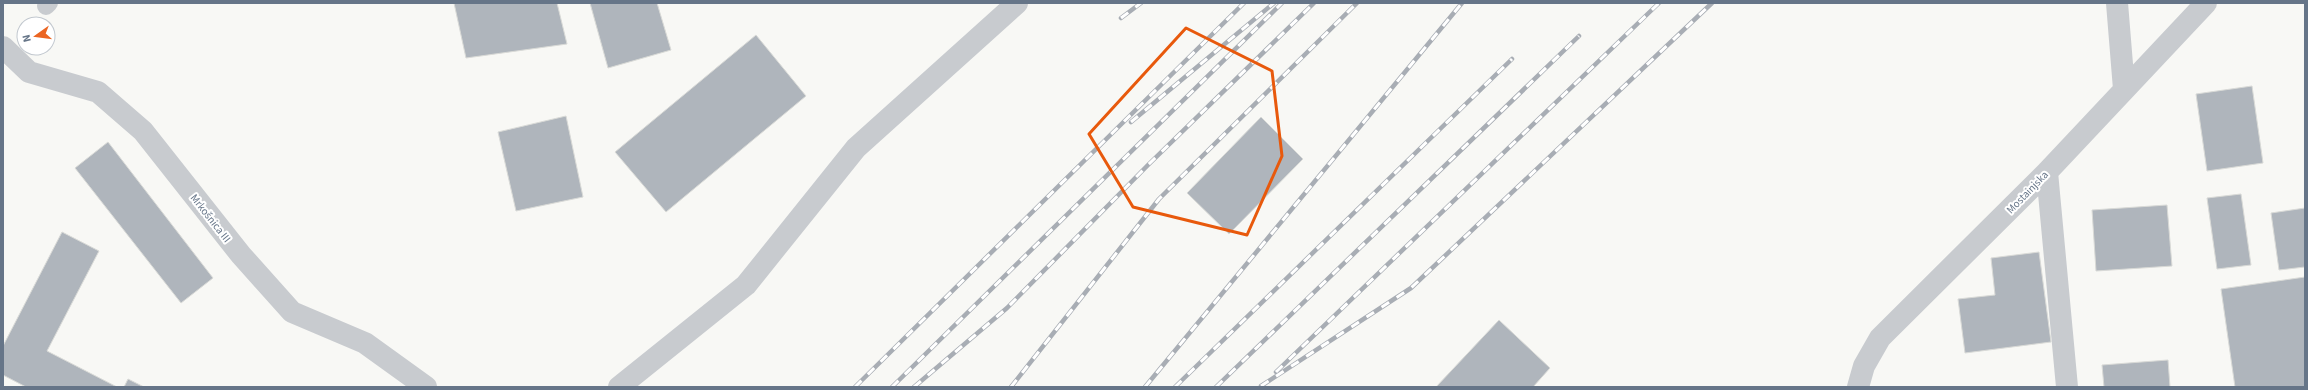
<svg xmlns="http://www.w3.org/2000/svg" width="2308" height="390" font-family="'Source Sans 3',sans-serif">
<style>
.building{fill:#afb5bc;stroke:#d9dad7}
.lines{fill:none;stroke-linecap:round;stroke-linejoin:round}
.service{stroke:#c8cbcf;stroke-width:18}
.minor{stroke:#c8cbcf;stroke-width:22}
.rail-casing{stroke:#a8adb4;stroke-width:4.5}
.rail{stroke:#fff;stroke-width:3;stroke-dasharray:9;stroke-linecap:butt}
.marked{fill:none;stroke:#e8590c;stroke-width:3;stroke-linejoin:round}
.labels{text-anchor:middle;stroke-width:4;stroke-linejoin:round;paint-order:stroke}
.street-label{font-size:11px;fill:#667588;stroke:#fff}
</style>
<rect width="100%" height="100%" fill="#f8f8f5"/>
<path class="building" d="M 454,3 L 557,3 L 567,44 L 466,58 Z
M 590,3 L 657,3 L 671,50 L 608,68 Z
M 756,35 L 806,96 L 666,212 L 615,152 Z
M 2252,86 L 2263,163 L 2207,171 L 2196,94 Z
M 566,116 L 583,197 L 516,211 L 498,132 Z
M 1261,117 L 1303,159 L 1229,234 L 1187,193 Z
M 108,142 L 213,278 L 181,303 L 75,168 Z
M 2241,194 L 2251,265 L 2217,269 L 2207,198 Z
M 2167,205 L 2172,266 L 2096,271 L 2092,210 Z
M 2305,208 L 2305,267 L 2279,270 L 2271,213 Z
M 62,232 L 99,251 L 47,351 L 117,387 L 26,387 L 3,375 L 3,346 Z
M 2039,252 L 2051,342 L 1965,353 L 1958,299 L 1995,295 L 1991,258 Z
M 2305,277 L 2305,387 L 2235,387 L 2221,289 Z
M 1499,320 L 1550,368 L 1533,387 L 1436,387 Z
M 2168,360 L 2170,387 L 2104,387 L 2102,365 Z
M 128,379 L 144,387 L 124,387 Z"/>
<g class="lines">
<path class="service" d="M 46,6 L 49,3"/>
<path class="minor" d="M 2117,3 L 2124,89
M 3,47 L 29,72 L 98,92 L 143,131 L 241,255 L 292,312 L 365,343 L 426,387
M 2047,172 L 2067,387
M 619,387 L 746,285 L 856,148 L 1017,3
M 1858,387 L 1864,366 L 1880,338 L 2047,172 L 2206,3"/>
<g class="rail-casing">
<path id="rail" d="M 1121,18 L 1141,3
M 1131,122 L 1274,3
M 1276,372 L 1659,3
M 1261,386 L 1411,288 L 1712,3
M 855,387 L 1244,3
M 892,387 L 1282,3
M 914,387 L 1007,308 L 1148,165 L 1314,3
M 1011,387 L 1159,199 L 1357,3
M 1145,387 L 1462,3
M 1175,387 L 1512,59
M 1216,387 L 1579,36"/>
</g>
<use href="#rail" class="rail"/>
</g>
<path class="marked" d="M 1186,28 L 1272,71 L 1282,156 L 1247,235 L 1133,207 L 1089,134 Z"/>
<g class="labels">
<g class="street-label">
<text transform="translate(2027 192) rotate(-46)" y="4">Mostainjska</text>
<text transform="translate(211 218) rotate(52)" y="4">Mrkošnica III</text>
</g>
</g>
<rect width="2308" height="390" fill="none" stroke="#667588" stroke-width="8"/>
<g transform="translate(36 36) rotate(256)"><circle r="19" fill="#ffffff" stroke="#c2c8cf"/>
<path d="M0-3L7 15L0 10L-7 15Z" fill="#eb6522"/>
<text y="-6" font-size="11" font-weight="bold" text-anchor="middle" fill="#667588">N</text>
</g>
</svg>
